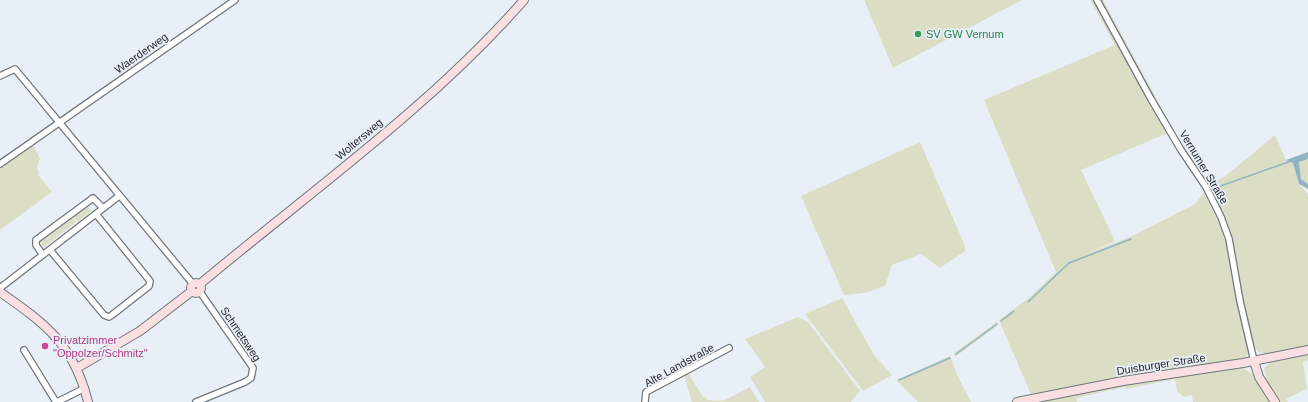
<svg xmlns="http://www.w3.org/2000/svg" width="1308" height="402" font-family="Helvetica,sans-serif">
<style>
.green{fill:#dbdec5}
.water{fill:#90b5c2}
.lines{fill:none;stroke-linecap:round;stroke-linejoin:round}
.stream{stroke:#90b5c2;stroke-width:1.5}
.street-casing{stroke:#70767d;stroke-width:8}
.secondary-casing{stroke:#70767d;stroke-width:10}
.street{stroke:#fff;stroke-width:5.5}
.secondary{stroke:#fadfe2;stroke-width:8}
.leisure-dot{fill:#2e9e5b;stroke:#e9eff7;stroke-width:1.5}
.hotel-dot{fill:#d1479c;stroke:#e9eff7;stroke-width:1.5}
.labels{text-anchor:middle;stroke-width:3.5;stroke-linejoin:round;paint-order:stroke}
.leisure-label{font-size:11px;fill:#27864d;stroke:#e9eff7;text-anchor:start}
.street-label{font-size:11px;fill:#27292c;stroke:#e9eff7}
.hotel-label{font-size:11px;fill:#b23c85;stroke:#e9eff7;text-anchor:start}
</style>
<rect width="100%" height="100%" fill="#e9eff7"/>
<path class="green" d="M 864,0 L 1022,0 L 893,68 Z
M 1090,0 L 1095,0 L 1169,134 L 1163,135 L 1081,170 L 1115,241 L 1086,254 L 1132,236 L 1195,204 L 1204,192 L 1222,230 L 1228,249 L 1236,302 L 1249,343 L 1250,352 L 1245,357 L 1236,360 L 1034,395 L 1030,392 L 999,320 L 1029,298 L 1056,272 L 984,100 L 1115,45 Z
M 1100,0 L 1103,0 L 1176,135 L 1209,184 L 1207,184 L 1181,146 Z
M 1275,135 L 1286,160 L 1293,163 L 1299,184 L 1308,194 L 1308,347 L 1264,354 L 1258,352 L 1255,347 C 1251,331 1246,315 1243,299 C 1235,260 1232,223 1210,189 L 1211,185 L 1228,174 Z
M 920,142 L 965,246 L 965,251 L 940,268 L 921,254 L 892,265 L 885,286 L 865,293 L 844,295 L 801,196 Z
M 33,144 L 40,159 L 37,167 L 39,173 L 38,175 L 52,192 L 0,230 L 0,168 Z
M 1308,159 L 1308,184 L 1301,179 L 1299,162 Z
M 86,204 L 91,211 L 78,222 L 72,215 Z
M 73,218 L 76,222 L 44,247 L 40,242 Z
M 842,298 L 874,355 L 892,375 L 863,391 L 805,314 Z
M 798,317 L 808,322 L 860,391 L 851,402 L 765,402 L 750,377 L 765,367 L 745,339 Z
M 997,322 L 998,325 L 955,357 L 954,353 Z
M 1308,354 L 1308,360 L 1303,362 L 1307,389 L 1286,399 L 1288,402 L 1279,402 L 1269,386 L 1264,368 L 1271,362 Z
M 950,356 L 958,377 L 971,402 L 918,402 L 896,380 Z
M 1242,367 L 1252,374 L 1273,402 L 1193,402 L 1192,395 L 1184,397 L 1177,391 L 1175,379 L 1126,389 L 1125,387 L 1076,398 L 1077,402 L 1028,402 L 1170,376 Z
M 688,373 L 703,397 L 705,396 L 707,400 L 723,401 L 750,387 L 759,402 L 692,402 L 684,375 Z"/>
<path class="water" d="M 1308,152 L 1308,159 L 1299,162 L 1301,179 L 1308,184 L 1308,189 L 1299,184 L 1293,163 L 1286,160 Z"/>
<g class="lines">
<path class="stream" d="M 1215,188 L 1291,161
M 1028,302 L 1069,263 L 1131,239
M 1001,321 L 1014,311
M 956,354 L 997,324
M 899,380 L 950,358"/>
<g class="street-casing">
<path id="street" d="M 1097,0 L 1151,99 L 1181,150 L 1206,187 L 1221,217 L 1229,239 L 1240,301 L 1254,361
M 0,76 L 15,69 L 193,284
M 0,164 L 235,0
M 50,250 L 104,315 L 109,317 L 112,315 L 149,286 L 150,281 L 96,214
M 43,255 L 36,245 L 36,240 L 93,198 L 103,208
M 0,288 L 119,196
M 24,350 L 56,402
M 57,402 L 85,388
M 196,402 L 245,382 L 251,378 L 253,368 L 200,292
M 645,402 L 646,392 L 729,348"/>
</g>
<g class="secondary-casing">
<path id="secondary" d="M191 288a5 5 0 1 1 10 0a5 5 0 1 1-10 0Z
M 200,284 C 310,192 429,108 524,0
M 0,292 C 46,324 74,345 88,402
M 1254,361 L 1259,377 L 1275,402
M 77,368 L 140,331 L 192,291
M 1017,402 L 1123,381 L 1243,363 L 1308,350"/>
</g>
<use href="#street" class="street"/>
<use href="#secondary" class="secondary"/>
</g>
<circle class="leisure-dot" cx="918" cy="34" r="4"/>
<circle class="hotel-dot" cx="45" cy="346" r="4"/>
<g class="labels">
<g class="leisure-label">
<text x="926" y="38">SV GW Vernum</text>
</g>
<g class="street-label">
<text transform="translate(141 53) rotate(-35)" y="4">Waerderweg</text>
<text transform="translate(359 139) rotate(-40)" y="4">Woltersweg</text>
<text transform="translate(1204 167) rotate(59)" y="4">Vernumer Straße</text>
<text transform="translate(241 334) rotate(56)" y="4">Schmetsweg</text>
<text transform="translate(1161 364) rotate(-9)" y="4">Duisburger Straße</text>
<text transform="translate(679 365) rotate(-29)" y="4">Alte Landstraße</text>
</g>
<g class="hotel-label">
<text x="53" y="344">Privatzimmer<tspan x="53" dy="13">"Oppolzer/Schmitz"</tspan></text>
</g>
</g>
</svg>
